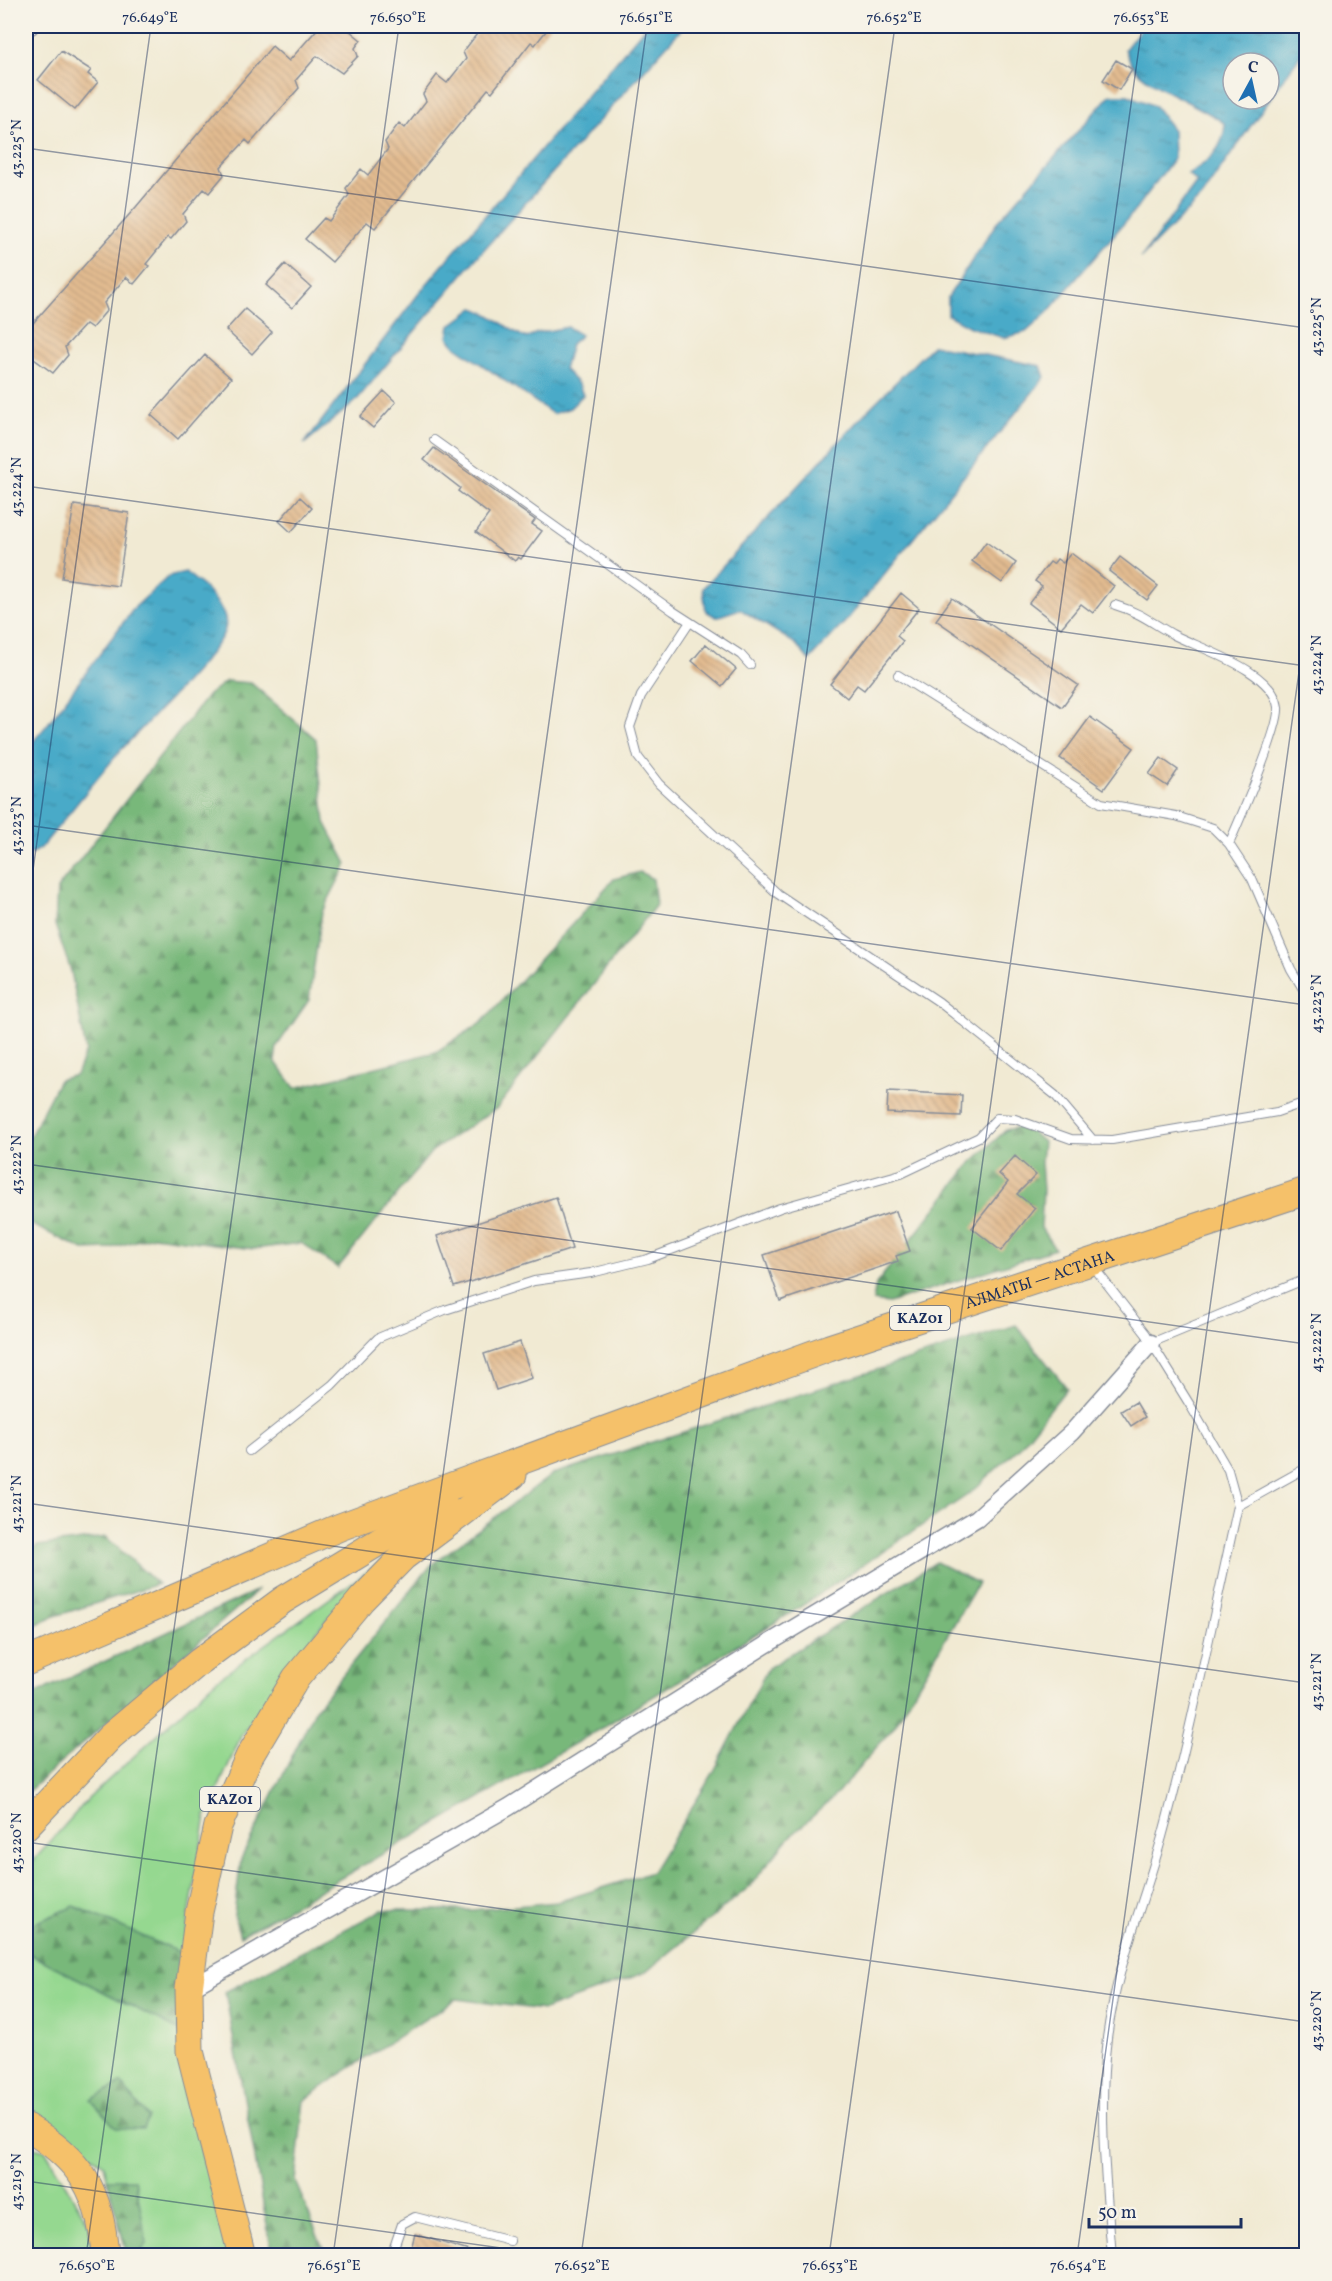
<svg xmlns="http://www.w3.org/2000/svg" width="1332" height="2281" font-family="Vollkorn,serif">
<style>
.green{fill:#95d890;stroke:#588477;stroke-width:1.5}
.forest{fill:url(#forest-firs);stroke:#4a746c;stroke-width:1.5}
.water{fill:url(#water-ripples);stroke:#326c93;stroke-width:1.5;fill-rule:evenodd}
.building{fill:url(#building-back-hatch)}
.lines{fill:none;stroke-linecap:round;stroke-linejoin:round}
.service-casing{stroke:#868c98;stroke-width:10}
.minor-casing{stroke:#868c98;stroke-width:19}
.trunk-casing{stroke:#868c98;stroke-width:29}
.service{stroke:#fff;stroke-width:8}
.minor{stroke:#fff;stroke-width:16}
.trunk{stroke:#f5c16b;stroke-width:27}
.ticks{fill:none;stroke:#1b2f5e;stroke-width:1.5;stroke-opacity:0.45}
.labels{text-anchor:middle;stroke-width:4.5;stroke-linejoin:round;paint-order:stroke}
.shield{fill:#f7f3e8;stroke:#5d6a87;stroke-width:1.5}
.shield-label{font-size:15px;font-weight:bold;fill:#1b2f5e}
.street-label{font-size:16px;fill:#1b2f5e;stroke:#f7f3e8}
.neatline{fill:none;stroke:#1b2f5e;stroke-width:2}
.ticks-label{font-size:15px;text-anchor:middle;fill:#1b2f5e}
</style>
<defs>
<pattern id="forest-firs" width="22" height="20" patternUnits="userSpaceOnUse" patternTransform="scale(1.5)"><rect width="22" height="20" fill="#78b87a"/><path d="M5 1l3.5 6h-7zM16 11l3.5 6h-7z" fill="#629667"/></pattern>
<pattern id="water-ripples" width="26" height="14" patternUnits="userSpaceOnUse" patternTransform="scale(1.5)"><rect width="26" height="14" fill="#48aac8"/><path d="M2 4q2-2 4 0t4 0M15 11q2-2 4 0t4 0" fill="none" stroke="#3b8ba6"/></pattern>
<pattern id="building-back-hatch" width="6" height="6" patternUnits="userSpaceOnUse" patternTransform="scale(1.5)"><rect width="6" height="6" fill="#e2bb90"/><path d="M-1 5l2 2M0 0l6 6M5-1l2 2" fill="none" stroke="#c1a17f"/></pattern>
</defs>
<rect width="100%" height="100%" fill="#f7f3e8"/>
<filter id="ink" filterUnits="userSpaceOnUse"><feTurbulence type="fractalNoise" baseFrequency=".0167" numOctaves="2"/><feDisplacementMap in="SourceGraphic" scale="12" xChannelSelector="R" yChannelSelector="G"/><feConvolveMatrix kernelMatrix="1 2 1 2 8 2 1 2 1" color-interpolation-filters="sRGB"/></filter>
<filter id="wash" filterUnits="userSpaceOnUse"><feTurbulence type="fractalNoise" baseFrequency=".008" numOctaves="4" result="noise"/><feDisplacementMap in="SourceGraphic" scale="24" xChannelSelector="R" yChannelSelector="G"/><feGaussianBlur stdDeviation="1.35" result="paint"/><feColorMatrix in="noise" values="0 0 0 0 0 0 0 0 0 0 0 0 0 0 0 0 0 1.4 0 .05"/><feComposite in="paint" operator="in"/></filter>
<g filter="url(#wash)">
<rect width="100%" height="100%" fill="#f1ead3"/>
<path class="green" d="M 394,1552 L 321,1626 L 242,1734 L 206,1816 L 178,1982 L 180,2031 L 202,2153 L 231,2255 L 127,2255 L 104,2165 L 26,2109 L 26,1869 L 89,1798 L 214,1682 Z
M 26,2145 L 45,2150 L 90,2226 L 93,2255 L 26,2255 Z"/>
<path class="forest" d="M 226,681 L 251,683 L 316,739 L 325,822 L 347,864 L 322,912 L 309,1000 L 277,1046 L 275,1061 L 295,1088 L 436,1052 L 481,1023 L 614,879 L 640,872 L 653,879 L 656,905 L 497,1108 L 432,1151 L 338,1268 L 301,1243 L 254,1249 L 153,1236 L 108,1249 L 84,1250 L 26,1222 L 26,1144 L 59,1080 L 76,1075 L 86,1051 L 71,971 L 55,925 L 57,889 L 208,695 Z
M 1025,1126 L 1043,1142 L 1041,1162 L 1043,1190 L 1041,1228 L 1055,1249 L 889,1303 L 873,1301 L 876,1284 L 972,1162 L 1006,1130 Z
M 1016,1325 L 1067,1388 L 1019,1448 L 969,1494 L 794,1611 L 588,1736 L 240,1936 L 234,1915 L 241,1859 L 316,1708 L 432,1564 L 553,1474 Z
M 106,1537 L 158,1584 L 52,1617 L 26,1629 L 26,1553 L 37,1546 Z
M 936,1562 L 978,1583 L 895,1725 L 838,1793 L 789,1838 L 750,1886 L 646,1972 L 544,2010 L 456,1999 L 341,2074 L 304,2101 L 295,2181 L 326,2255 L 276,2255 L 270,2242 L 225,1992 L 382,1910 L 472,1910 L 557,1902 L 652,1872 L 712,1775 L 768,1668 Z
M 258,1590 L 26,1793 L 26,1698 Z
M 74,1906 L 183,1954 L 180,2031 L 26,1952 L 26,1927 Z
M 121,2083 L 148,2117 L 143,2129 L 116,2128 L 91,2100 Z
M 107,2179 L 135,2179 L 147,2244 L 138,2255 L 127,2255 Z"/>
<path class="water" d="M 646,26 L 684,26 L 479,255 L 355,402 L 304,444 L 420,292 Z
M 1143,26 L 1306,26 L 1306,47 L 1201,197 L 1141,258 L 1197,182 L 1188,174 C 1208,162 1224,149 1225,124 C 1202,105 1148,88 1133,66 C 1129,61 1127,54 1125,49 ZM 1233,63 L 1269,63 L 1269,99 L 1233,99 Z
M 1110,95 L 1128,95 L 1155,106 L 1173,130 L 1174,158 L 1137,208 L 1047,313 L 1026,332 L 1004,338 L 970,327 L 948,315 L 948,297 L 998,221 Z
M 474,308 C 495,314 507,330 527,338 L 537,333 L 568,327 L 581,335 L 571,344 L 564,369 L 579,385 L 583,395 L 570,408 L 553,414 L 456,347 L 448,337 L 450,326 Z
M 933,345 L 1041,366 L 1045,377 L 846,621 L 809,660 L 796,644 L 740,609 L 716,617 L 706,611 L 703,588 L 867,411 Z
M 185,572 C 199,582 231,609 225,629 C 219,653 142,727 121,750 C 93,783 67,816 40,849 L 26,857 L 26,750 L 47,725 L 134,608 L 169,576 Z"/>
<g id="blocks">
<path class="building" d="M 320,26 L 344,26 L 361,40 L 355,48 L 358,56 L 342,73 L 317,56 L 296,80 L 299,88 L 250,144 L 246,140 L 221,167 L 224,175 L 209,193 L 204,189 L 183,214 L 186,221 L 171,239 L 168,237 L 146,264 L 149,266 L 134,284 L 126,277 L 104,303 L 107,310 L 92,328 L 86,324 L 65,347 L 68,355 L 53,373 L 26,353 L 26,331 L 136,207 L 272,46 L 289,61 Z
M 483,26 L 550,26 L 535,45 L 531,42 L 492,92 L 488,89 L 375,228 L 367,222 L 332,262 L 305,239 L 324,218 L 329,221 L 349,195 L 346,188 L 361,169 L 368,175 L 388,149 L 385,142 L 399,123 L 405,128 L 426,101 L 423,94 L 437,75 L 447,83 L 466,59 L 463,52 Z
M 61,51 L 91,70 L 88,74 L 98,82 L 75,110 L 38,80 Z
M 1116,60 L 1132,69 L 1119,90 L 1103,80 Z
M 285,264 L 311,287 L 292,308 L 266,285 Z
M 245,309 L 272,332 L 252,354 L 226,330 Z
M 205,355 L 231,378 L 178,439 L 151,415 Z
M 384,391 L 396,402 L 373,428 L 360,417 Z
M 434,448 L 535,520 L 532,524 L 542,531 L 521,559 L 518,557 L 515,561 L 476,532 L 489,514 L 458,491 L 460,488 L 424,460 Z
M 300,497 L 312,508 L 291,532 L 279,521 Z
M 74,505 L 129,513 L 118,586 L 62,578 Z
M 986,542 L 1016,563 L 1002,583 L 972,561 Z
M 1071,553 L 1114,586 L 1093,613 L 1081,604 L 1061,628 L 1029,603 L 1042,586 L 1035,581 L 1050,562 L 1053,564 L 1057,559 L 1063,563 Z
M 1120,557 L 1158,586 L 1147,600 L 1109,571 Z
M 901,593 L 919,608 L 897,636 L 903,641 L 864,690 L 857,685 L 847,698 L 830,684 Z
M 952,598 L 1078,685 L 1062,707 L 936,620 Z
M 706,644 L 736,669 L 722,686 L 692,661 Z
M 1090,717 L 1134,748 L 1104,789 L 1060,758 Z
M 1161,758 L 1178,770 L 1167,786 L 1149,774 Z
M 888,1091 L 962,1095 L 961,1116 L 887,1113 Z
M 1015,1156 L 1036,1175 L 1017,1194 L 1035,1208 L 1001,1251 L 972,1228 L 1008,1182 L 999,1174 Z
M 556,1197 L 572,1249 L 454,1287 L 437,1236 Z
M 896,1211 L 910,1251 L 896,1256 L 898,1261 L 780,1301 L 764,1255 Z
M 520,1342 L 532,1378 L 496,1390 L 484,1354 Z
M 1136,1402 L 1145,1417 L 1131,1426 L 1121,1411 Z
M 415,2234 L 472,2252 L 471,2256 L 409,2256 Z"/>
</g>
</g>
<g filter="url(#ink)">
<use href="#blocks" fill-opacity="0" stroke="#868c98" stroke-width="1.5"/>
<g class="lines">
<g class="service-casing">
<path id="service" d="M 434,440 L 673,611 L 741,655 L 750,665
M 1115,605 C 1141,613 1149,621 1172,634 C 1200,649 1273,670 1278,707 C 1281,726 1239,821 1229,844
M 690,622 L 641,696 L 630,727 L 638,757 L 659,784 L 778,894 L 939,1002 L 1055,1095 L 1093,1140
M 898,675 L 1101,803 L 1176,816 L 1213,828 L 1229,844 L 1252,879 L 1291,969 L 1306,994
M 1092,1265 L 1146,1334 L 1190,1405 L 1228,1470 L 1238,1506 C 1213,1616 1192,1728 1162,1837 C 1143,1905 1116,1968 1107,2038 C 1098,2109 1106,2184 1112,2256
M 1151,1343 L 1306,1279
M 249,1451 L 332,1385 L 378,1338 L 445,1310 L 534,1281 L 591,1273 L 648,1259 L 780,1208 L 901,1174 L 979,1137 L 997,1118 L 1015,1119 L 1071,1139 L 1112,1140 L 1277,1112 L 1306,1102
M 1238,1506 L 1306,1468
M 391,2256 L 402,2224 L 415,2217 L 510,2241"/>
</g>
<g class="minor-casing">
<path id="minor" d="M 26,26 L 30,26
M 189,1989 L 509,1807 L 764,1646 L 977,1518 L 1072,1432 L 1151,1343"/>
</g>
<g class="trunk-casing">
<g id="trunk">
<path id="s1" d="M 26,1662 L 340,1527 L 829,1348 L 1306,1191"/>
<path d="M 26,1826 L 110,1737 L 199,1662 L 283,1600 L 443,1503"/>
<path d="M 26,2127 C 81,2159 101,2192 105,2256"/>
<path d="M 242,2256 L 190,2051 L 189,1989 L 199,1912 L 218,1826 L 249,1757 L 296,1678 L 362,1599 L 403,1557 L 513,1475"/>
</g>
</g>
<use href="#service" class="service"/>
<use href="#minor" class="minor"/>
<use href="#trunk" class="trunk"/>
</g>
</g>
<path class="ticks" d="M 26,148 L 1306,328M 26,486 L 1306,666M 26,825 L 1306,1005M 26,920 L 151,26M 26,1164 L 1306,1344M 26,1503 L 1306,1683M 26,1842 L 1306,2022M 26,2181 L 557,2256M 86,2256 L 399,26M 333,2256 L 647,26M 581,2256 L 895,26M 829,2256 L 1142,26M 1077,2256 L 1306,622"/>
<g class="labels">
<g class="shield">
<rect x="890" y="1306" width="60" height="24" rx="4.5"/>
<rect x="200" y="1787" width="60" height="24" rx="4.5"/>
</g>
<g class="shield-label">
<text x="920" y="1323">KАZ01</text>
<text x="230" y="1804">KАZ01</text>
</g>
<g class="street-label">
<text dy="6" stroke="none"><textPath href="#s1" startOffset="1084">АЛМАТЫ — АСТАНА</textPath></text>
</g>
</g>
<rect width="1332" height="2281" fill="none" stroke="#f7f3e8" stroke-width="66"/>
<g transform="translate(1251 81) rotate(8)"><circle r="28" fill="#f7f3e8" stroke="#9fa5b1" stroke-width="1.5"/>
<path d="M0-4.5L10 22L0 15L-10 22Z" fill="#1f6fb2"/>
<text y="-9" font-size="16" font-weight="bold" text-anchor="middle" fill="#1b2f5e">С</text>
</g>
<path d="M1089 2218v9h152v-9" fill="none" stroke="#1b2f5e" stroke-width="3"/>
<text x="1098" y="2218" font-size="18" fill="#1b2f5e" stroke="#f7f3e8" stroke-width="4.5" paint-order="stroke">50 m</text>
<rect x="33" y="33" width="1266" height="2215" class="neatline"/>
<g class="ticks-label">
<text x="150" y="22">76.649°E</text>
<text x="398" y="22">76.650°E</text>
<text x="646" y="22">76.651°E</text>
<text x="894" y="22">76.652°E</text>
<text x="1141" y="22">76.653°E</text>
<text transform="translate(16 149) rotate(-90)" y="5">43.225°N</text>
<text transform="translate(1316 327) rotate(-90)" y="5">43.225°N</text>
<text transform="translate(16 487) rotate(-90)" y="5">43.224°N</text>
<text transform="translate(1316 665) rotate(-90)" y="5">43.224°N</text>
<text transform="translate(16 826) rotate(-90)" y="5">43.223°N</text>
<text transform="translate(1316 1004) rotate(-90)" y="5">43.223°N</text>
<text transform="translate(16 1165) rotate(-90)" y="5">43.222°N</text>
<text transform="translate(1316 1343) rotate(-90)" y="5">43.222°N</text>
<text transform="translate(16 1504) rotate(-90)" y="5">43.221°N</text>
<text transform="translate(1316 1682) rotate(-90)" y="5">43.221°N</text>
<text transform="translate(16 1843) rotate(-90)" y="5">43.220°N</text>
<text transform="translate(1316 2021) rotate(-90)" y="5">43.220°N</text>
<text transform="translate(16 2182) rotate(-90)" y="5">43.219°N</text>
<text x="87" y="2270">76.650°E</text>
<text x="334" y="2270">76.651°E</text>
<text x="582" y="2270">76.652°E</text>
<text x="830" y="2270">76.653°E</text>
<text x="1078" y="2270">76.654°E</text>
</g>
</svg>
